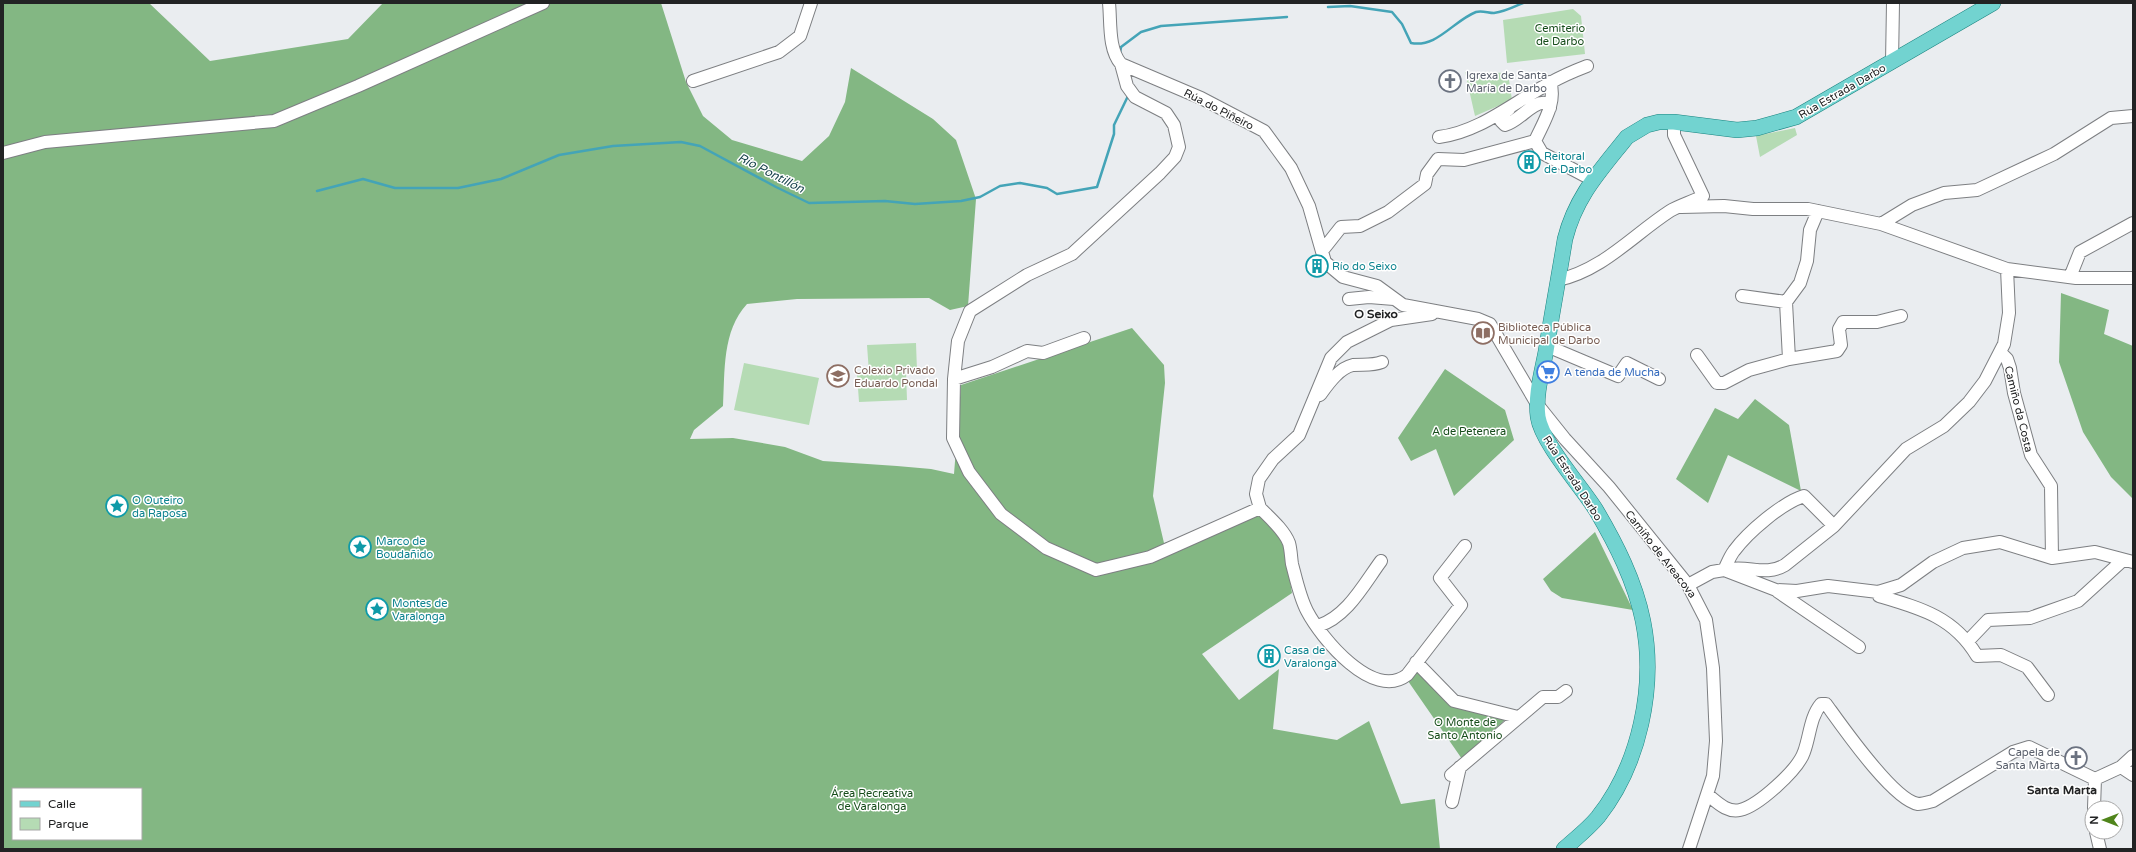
<svg xmlns="http://www.w3.org/2000/svg" width="2136" height="852" font-family="'Varela Round',sans-serif">
<style>
.green{fill:#b5dbb4}
.forest{fill:#83b783;fill-rule:evenodd}
.lines{fill:none;stroke-linecap:round;stroke-linejoin:round}
.stream{stroke:#44a4b7;stroke-width:2.5}
.minor-casing{stroke:#7d7f82;stroke-width:14}
.major-casing{stroke:#19837f;stroke-width:16}
.minor{stroke:#fff;stroke-width:12}
.major{stroke:#72d3d0;stroke-width:15}
.labels{text-anchor:middle;stroke-width:3;stroke-linejoin:round;paint-order:stroke}
.park-label{font-size:11px;fill:#174d1b;stroke:#fff}
.worship-label{font-size:11px;fill:#5b616d;stroke:#fff;text-anchor:start}
.street-label{font-size:11px;fill:#222324;stroke:#fff}
.culture-label{font-size:11px;fill:#0d838f;stroke:#fff;text-anchor:start}
.education-label{font-size:11px;fill:#785e54;stroke:#fff;text-anchor:start}
.shop-label{font-size:11px;fill:#366cbe;stroke:#fff;text-anchor:start}
.water-label{font-size:12px;font-style:italic;fill:#18434c;stroke:#fff}
.neighbourhood-label{font-size:12px;font-weight:bold;fill:#222324;stroke:#fff}
</style>
<rect width="100%" height="100%" fill="#eaedf0"/>
<path class="green" d="M 1573,9 L 1581,16 L 1585,54 L 1507,63 L 1503,20 Z
M 1465,72 L 1508,73 L 1512,100 L 1475,116 Z
M 1795,128 L 1797,135 L 1760,157 L 1756,136 Z
M 916,343 L 917,371 L 906,372 L 907,400 L 859,402 L 857,374 L 869,373 L 867,345 Z
M 744,363 L 819,378 L 809,425 L 734,410 Z"/>
<path class="forest" d="M 3,3 L 149,3 L 210,61 L 348,39 L 383,3 L 661,3 L 686,82 L 703,116 L 732,140 L 802,161 L 829,136 L 845,102 L 851,68 L 933,119 L 956,140 L 976,199 L 968,306 L 950,310 L 929,298 L 797,299 L 747,304 C 722,331 725,371 723,406 L 694,430 L 690,439 L 733,438 L 785,447 L 823,461 L 897,466 L 931,469 L 954,474 L 961,385 L 1132,328 L 1164,365 L 1165,383 L 1153,496 L 1164,543 L 1259,514 L 1284,543 L 1292,593 L 1202,654 L 1239,700 L 1279,669 L 1273,729 L 1337,740 L 1369,721 L 1401,804 L 1435,799 L 1440,849 L 3,849 ZM 13,789 L 141,789 L 141,839 L 13,839 Z
M 2061,293 L 2109,310 L 2104,334 L 2133,346 L 2133,499 L 2111,477 L 2083,432 L 2059,362 Z
M 1445,369 L 1505,410 L 1514,440 L 1454,496 L 1436,449 L 1411,461 L 1398,438 Z
M 1755,399 L 1789,425 L 1801,491 L 1728,455 L 1708,503 L 1676,479 L 1715,408 L 1738,419 Z
M 1595,532 L 1633,610 L 1562,598 L 1551,591 L 1543,579 Z
M 1420,669 L 1452,703 L 1506,719 L 1462,759 L 1408,681 Z"/>
<g class="lines">
<path class="stream" d="M 1328,7 L 1350,6 L 1392,12 L 1402,24 L 1411,43 C 1437,48 1453,21 1476,12 C 1482,10 1488,13 1494,13 C 1504,12 1514,7 1523,3
M 1120,53 L 1121,47 L 1141,32 L 1161,26 L 1287,17
M 317,191 L 363,179 L 395,188 L 458,188 L 501,179 L 559,155 L 613,146 L 681,142 L 700,146 L 776,187 L 809,203 L 885,201 L 915,204 L 961,201 L 980,197 L 1000,186 L 1020,183 L 1047,188 L 1057,194 L 1097,187 L 1114,134 L 1114,125 L 1128,96"/>
<g class="minor-casing">
<path id="minor" d="M 1109,3 C 1111,22 1108,49 1121,64 L 1201,98 L 1264,131 L 1291,168 L 1309,206 L 1325,262 L 1343,277 L 1377,286 L 1403,305 L 1478,319 L 1490,324 L 1537,404 L 1565,439 L 1609,487 L 1688,585 L 1706,620 L 1713,668 L 1716,741 L 1713,776 L 1689,849
M 1892,62 L 1893,3
M 1121,64 L 1127,86 L 1135,97 L 1166,113 L 1174,125 L 1179,147 L 1175,157 L 1160,173 L 1072,254 L 1027,275 L 970,311 L 958,341 L 954,379 L 953,438 L 969,472 L 1001,514 L 1046,548 L 1096,570 L 1150,557 L 1260,508
M 693,81 L 779,52 L 800,36 L 811,3
M 1509,109 L 1501,116 L 1501,121 L 1505,125 C 1520,121 1533,100 1546,103 L 1550,108
M 1439,137 C 1480,132 1514,102 1550,83 C 1562,76 1574,71 1587,66
M 1535,141 L 1542,153 L 1593,180
M 1535,141 C 1543,123 1557,103 1550,82
M 3,153 L 45,142 L 274,121 L 358,86 L 543,3
M 1681,207 L 1724,206 L 1753,209 L 1808,209 L 1881,224 L 2007,269 L 2076,278 L 2133,278
M 1881,224 L 1912,205 L 1944,193 L 1977,190 L 2054,154 L 2111,118 L 2133,116
M 1322,251 L 1341,227 L 1360,226 L 1388,212 L 1425,184 L 1427,174 L 1438,159 L 1464,160 L 1535,141
M 2070,277 L 2080,252 L 2133,223
M 1558,280 C 1603,270 1633,235 1670,211 C 1678,206 1694,201 1703,196 L 1674,135 L 1674,122
M 1742,296 L 1786,302
M 1349,299 L 1369,297 L 1394,299
M 1547,346 L 1618,376 L 1627,363 L 1659,379
M 2000,352 L 2007,359 L 2010,368 L 2014,393 L 2031,455 L 2051,486 L 2052,558
M 1697,355 L 1717,383 L 1724,383 L 1749,370 L 1789,359 L 1786,302 L 1800,283 L 1807,261 L 1810,230 L 1818,211
M 1789,359 L 1837,351 L 1841,345 L 1839,329 L 1843,322 L 1877,322 L 1901,316
M 954,379 L 992,367 L 1027,351 L 1043,353 L 1084,338
M 1320,395 C 1328,384 1339,368 1353,365 C 1363,364 1372,366 1382,362
M 1260,508 C 1270,518 1284,530 1289,543 C 1291,550 1291,558 1292,564 C 1296,579 1300,598 1307,611 C 1321,638 1373,701 1407,675 L 1461,605 L 1440,578 L 1465,546
M 1260,508 L 1256,494 L 1259,479 L 1273,459 L 1299,435 L 1331,358 L 1347,342 L 1391,320 L 1432,314
M 1724,570 C 1747,564 1765,577 1785,565 L 1834,526 L 1906,449 L 1944,426 L 1969,402 L 1985,381 L 2004,344 L 2009,313 L 2007,269
M 1724,570 C 1727,564 1730,556 1734,551 C 1748,532 1782,503 1804,496 L 1834,526
M 1688,585 L 1712,572 L 1724,570 L 1776,590 L 1797,591 L 1828,586 L 1878,592 L 1901,585 L 1933,562 L 1963,548 L 2000,542 L 2052,558 L 2095,552 L 2133,562
M 1777,591 L 1859,647
M 1878,592 L 1879,596 C 1920,608 1954,617 1977,656 L 2001,655 L 2027,667 L 2048,695
M 1318,626 C 1347,617 1364,584 1381,561
M 1968,641 L 1988,620 L 2030,618 L 2078,601 L 2123,560
M 1416,662 L 1454,701 L 1518,717
M 2121,767 L 2133,775
M 1451,775 L 1543,697 L 1558,697 L 1566,691
M 2095,779 L 2121,767 L 2133,756
M 1708,795 C 1717,802 1727,813 1740,810 C 1758,806 1798,770 1804,752 C 1810,736 1810,717 1821,704 L 1826,704 C 1842,726 1893,800 1918,804 C 1922,804 1929,802 1933,801 L 2013,752 L 2029,747 L 2095,779
M 1452,802 L 1460,767
M 2094,808 L 2095,779
M 2096,832 L 2100,849"/>
</g>
<g class="major-casing">
<path id="major" d="M 1564,849 C 1575,839 1588,829 1598,817 C 1640,764 1656,686 1643,621 C 1635,581 1616,544 1596,510 C 1581,486 1542,443 1538,417 C 1535,395 1542,372 1546,351 C 1552,313 1559,276 1565,239 C 1576,196 1600,171 1627,137 L 1647,125 L 1659,122 L 1674,122 L 1737,130 L 1757,128 L 1796,117 L 1993,3"/>
</g>
<use href="#minor" class="minor"/>
<use href="#major" class="major"/>
</g>
<defs>
<g id="church-ring" transform="scale(1.15)"><circle r="9.5" fill="#fff" stroke="#6b7280" stroke-width="1.5"/><path d="M-1.2-6h2.4v3.5h3.3v2.4h-3.3V6h-2.4V-.1h-3.3v-2.4h3.3Z" fill="#6b7280"/></g>
<g id="building-ring" transform="scale(1.15)"><circle r="9.5" fill="#fff" stroke="#0f9aa8" stroke-width="1.5"/><path d="M-4-6H4V6H1V3H-1V6H-4ZM-2.5-4.3h1.7v1.8h-1.7ZM.8-4.3h1.7v1.8H.8ZM-2.5-1h1.7V.8h-1.7ZM.8-1h1.7V.8H.8Z" fill="#0f9aa8"/></g>
<g id="library-ring" transform="scale(1.15)"><circle r="9.5" fill="#fff" stroke="#8d6e63" stroke-width="1.5"/><path d="M-6-4Q-3-5.5-.7-3.5V5Q-3 3-6 4ZM6-4Q3-5.5 .7-3.5V5Q3 3 6 4Z" fill="#8d6e63"/></g>
<g id="supermarket-ring" transform="scale(1.15)"><circle r="9.5" fill="#fff" stroke="#3f7fe0" stroke-width="1.5"/><path d="M-6-5.5h2.5l.6 2H6L4.5 2H-2.5L-4.4-4H-6ZM-1.5 3.2a1.3 1.3 0 1 0 .1 0ZM3 3.2a1.3 1.3 0 1 0 .1 0Z" fill="#3f7fe0"/></g>
<g id="school-ring" transform="scale(1.15)"><circle r="9.5" fill="#fff" stroke="#8d6e63" stroke-width="1.5"/><path d="M0-5L7-2L0 1L-7-2ZM-4 1L0 2.5L4 1V4Q0 6-4 4Z" fill="#8d6e63"/></g>
<g id="sight-ring" transform="scale(1.15)"><circle r="9.5" fill="#fff" stroke="#0f9aa8" stroke-width="1.5"/><path d="M0-6L1.8-2.2L6-1.7L2.9 1.2L3.7 5.4L0 3.3L-3.7 5.4L-2.9 1.2L-6-1.7L-1.8-2.2Z" fill="#0f9aa8"/></g>
</defs>
<g fill-rule="evenodd">
<use href="#church-ring" x="1450" y="81"/>
<use href="#building-ring" x="1529" y="162"/>
<use href="#building-ring" x="1317" y="266"/>
<use href="#library-ring" x="1483" y="333"/>
<use href="#supermarket-ring" x="1548" y="372"/>
<use href="#school-ring" x="838" y="376"/>
<use href="#sight-ring" x="117" y="506"/>
<use href="#sight-ring" x="360" y="547"/>
<use href="#sight-ring" x="377" y="609"/>
<use href="#building-ring" x="1269" y="656"/>
<use href="#church-ring" x="2076" y="758"/>
</g>
<g class="labels">
<g class="park-label">
<text x="1560" y="32">Cemiterio<tspan x="1560" dy="13">de Darbo</tspan></text>
<text x="1469" y="435">A de Petenera</text>
<text x="1465" y="726">O Monte de<tspan x="1465" dy="13">Santo Antonio</tspan></text>
<text x="872" y="797">Área Recreativa<tspan x="872" dy="13">de Varalonga</tspan></text>
</g>
<g class="worship-label">
<text x="1466" y="79">Igrexa de Santa<tspan x="1466" dy="13">María de Darbo</tspan></text>
<text x="2060" y="756" text-anchor="end">Capela de<tspan x="2060" dy="13">Santa Marta</tspan></text>
</g>
<g class="street-label">
<text transform="translate(1842 91) rotate(-30)" y="4">Rúa Estrada Darbo</text>
<text transform="translate(1219 109) rotate(27)" y="4">Rúa do Piñeiro</text>
<text transform="translate(2019 409) rotate(76)" y="4">Camiño da Costa</text>
<text transform="translate(1573 478) rotate(57)" y="4">Rúa Estrada Darbo</text>
<text transform="translate(1661 554) rotate(52)" y="4">Camiño de Areacova</text>
</g>
<g class="culture-label">
<text x="1544" y="160">Reitoral<tspan x="1544" dy="13">de Darbo</tspan></text>
<text x="1332" y="270">Río do Seixo</text>
<text x="132" y="504">O Outeiro<tspan x="132" dy="13">da Raposa</tspan></text>
<text x="376" y="545">Marco de<tspan x="376" dy="13">Boudañido</tspan></text>
<text x="392" y="607">Montes de<tspan x="392" dy="13">Varalonga</tspan></text>
<text x="1284" y="654">Casa de<tspan x="1284" dy="13">Varalonga</tspan></text>
</g>
<g class="education-label">
<text x="1498" y="331">Biblioteca Pública<tspan x="1498" dy="13">Municipal de Darbo</tspan></text>
<text x="854" y="374">Colexio Privado<tspan x="854" dy="13">Eduardo Pondal</tspan></text>
</g>
<g class="shop-label">
<text x="1564" y="376">A tenda de Mucha</text>
</g>
<g class="water-label">
<text transform="translate(771 173) rotate(27)" y="4">Río Pontillón</text>
</g>
<g class="neighbourhood-label">
<text x="1376" y="318">O Seixo</text>
<text x="2062" y="794">Santa Marta</text>
</g>
</g>
<rect width="2136" height="852" fill="none" stroke="#222324" stroke-width="8"/>
<rect x="12" y="788" width="130" height="52" fill="#ffffff" stroke="#a7a7a7"/>
<rect x="20" y="801" width="20" height="6" fill="#72d3d0" stroke="#a7a7a7"/>
<text x="48" y="808" font-size="12" fill="#222324">Calle</text>
<rect x="20" y="818" width="20" height="12" fill="#b5dbb4" stroke="#a7a7a7"/>
<text x="48" y="828" font-size="12" fill="#222324">Parque</text>
<g transform="translate(2104 820) rotate(270)"><circle r="19" fill="#ffffff" stroke="#a7a7a7"/>
<path d="M0-3L7 15L0 10L-7 15Z" fill="#50851b"/>
<text y="-6" font-size="11" font-weight="bold" text-anchor="middle" fill="#222324">N</text>
</g>
</svg>
